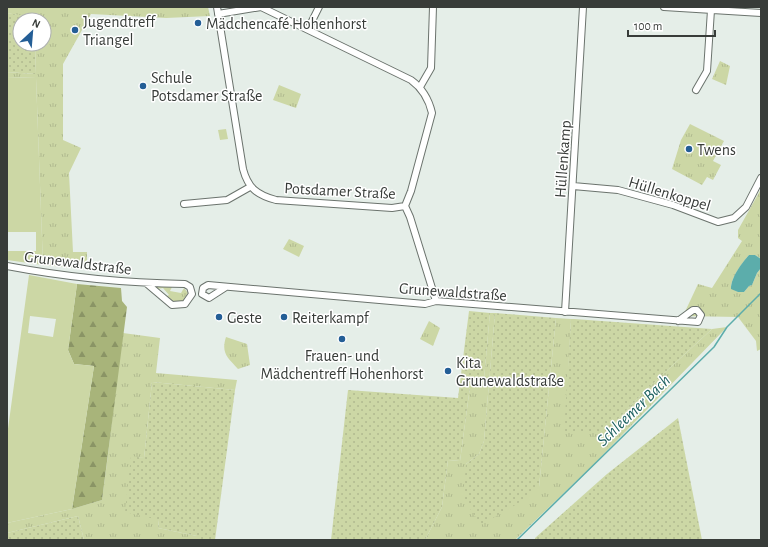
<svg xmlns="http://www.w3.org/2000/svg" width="768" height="547" font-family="'Alegreya Sans',sans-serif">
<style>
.grass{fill:url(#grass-tufts)}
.forest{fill:url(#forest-firs)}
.garden{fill:url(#garden-dots)}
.pitch{fill:#ccd7a5;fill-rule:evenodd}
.water{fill:#5cadab}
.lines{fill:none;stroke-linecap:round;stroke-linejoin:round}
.stream{stroke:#5cadab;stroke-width:1.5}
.minor-casing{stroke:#6b736d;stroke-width:8}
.minor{stroke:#fff;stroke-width:6}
.poi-dot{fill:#245e96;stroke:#fff;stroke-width:1.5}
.labels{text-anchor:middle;stroke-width:3;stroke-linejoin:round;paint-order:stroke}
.poi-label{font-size:16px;fill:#383c39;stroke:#fff;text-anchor:start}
.street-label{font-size:16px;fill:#383c39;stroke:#fff}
.water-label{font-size:17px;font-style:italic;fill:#1e6160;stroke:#fff}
</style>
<defs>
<pattern id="grass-tufts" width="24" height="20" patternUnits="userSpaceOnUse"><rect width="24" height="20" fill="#ccd7a5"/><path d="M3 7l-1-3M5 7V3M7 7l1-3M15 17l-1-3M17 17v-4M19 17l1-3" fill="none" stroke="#b0b98f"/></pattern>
<pattern id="forest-firs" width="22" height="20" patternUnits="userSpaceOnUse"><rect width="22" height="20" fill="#a8b47a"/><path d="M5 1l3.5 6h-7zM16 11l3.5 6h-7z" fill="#8a9465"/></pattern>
<pattern id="garden-dots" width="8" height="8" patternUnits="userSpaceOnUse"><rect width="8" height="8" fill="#ccd7a5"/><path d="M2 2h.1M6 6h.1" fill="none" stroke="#b0b98f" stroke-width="1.8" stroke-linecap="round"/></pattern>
</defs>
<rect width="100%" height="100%" fill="#e5eee8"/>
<path class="grass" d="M 7,7 L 208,7 L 210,16 L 166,18 L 91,14 L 63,64 L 63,140 L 81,148 L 69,173 L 73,252 L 87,252 L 87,269 L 43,265 L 36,78 L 7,77 L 7,72 L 35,74 L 36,44 L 44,44 L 44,20 L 7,13 Z
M 720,61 L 730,66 L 726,85 L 712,79 Z
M 279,85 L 301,94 L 296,108 L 273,100 Z
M 690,124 L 724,141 L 713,161 L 721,165 L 713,180 L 707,177 L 702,185 L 672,169 L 681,140 Z
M 226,129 L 228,139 L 220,140 L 218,130 Z
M 761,189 L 761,259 L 755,255 L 749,255 C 742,263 731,278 731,288 L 738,292 L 744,292 L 749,286 L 752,285 L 757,273 L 761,268 L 761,349 L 757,351 L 756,341 L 738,317 L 683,316 L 698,284 L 712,288 L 742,241 L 738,238 L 738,230 Z
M 289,239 L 304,246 L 299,257 L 283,249 Z
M 156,286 L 172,287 L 170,291 L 181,293 L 184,288 L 188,293 L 182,302 L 172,302 L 165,297 L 169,295 L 163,288 L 157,289 Z
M 490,313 L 495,313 L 484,441 L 479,454 L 466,464 L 539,487 L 556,318 L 571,319 L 565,431 L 606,431 L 647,389 L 712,329 L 727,327 L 594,464 L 516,539 L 425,540 L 442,507 L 448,460 L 460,461 L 471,379 L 484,379 Z
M 429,321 L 440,328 L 433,346 L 420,339 Z
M 123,333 L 160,338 L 156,373 L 237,380 L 235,390 L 152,382 L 144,458 L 131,457 L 159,520 L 158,528 L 197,536 L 197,540 L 84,540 L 78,516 L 7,533 L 7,523 L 72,509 L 102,500 C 110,444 115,389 123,333 Z
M 226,337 L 247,344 L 250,365 L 238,369 C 227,357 221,353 226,337 Z"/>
<path class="forest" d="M 77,284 L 121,288 L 122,301 L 127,307 L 102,500 L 72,509 L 94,366 L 74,364 L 68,350 Z"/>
<path class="garden" d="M 7,13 L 37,18 L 37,20 L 20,20 L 20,44 L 36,44 L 35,74 L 7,72 Z
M 469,311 L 490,313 L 484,379 L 471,379 L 460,461 L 448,460 L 442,507 L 425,540 L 331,540 L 348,390 L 458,398 Z
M 495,313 L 556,318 L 539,487 L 517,504 L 481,525 L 463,498 L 466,464 L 479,454 L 484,441 Z
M 571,319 L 574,319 L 712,329 L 647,389 L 606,431 L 564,431 Z
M 152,382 L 235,390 L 215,540 L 197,540 L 197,536 L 158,528 L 159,520 L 125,512 L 131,456 L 144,458 Z
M 678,418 L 702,540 L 535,540 L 535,538 L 607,474 Z
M 78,516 L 84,540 L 7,540 L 7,533 Z"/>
<path class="pitch" d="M 7,77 L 36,78 L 43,265 L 7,260 L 7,251 L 36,251 L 36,232 L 7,232 Z
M 29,275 L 77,284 L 68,350 L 74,364 L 94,366 L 72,509 L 7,523 L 7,436 ZM 30,316 L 56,319 L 53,337 L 28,333 Z"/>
<path class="water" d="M 749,255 L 755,255 L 761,259 L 761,268 L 757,273 L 752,285 L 749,286 L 744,292 L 738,292 L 731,289 C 731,277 742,263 749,255 Z"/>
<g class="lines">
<path class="stream" d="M 517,540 L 714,347 L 727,327 L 761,293"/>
<g class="minor-casing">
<path id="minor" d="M 217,7 L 243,169 C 248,188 257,195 276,200 L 392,208 L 405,206 L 410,217 L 436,301
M 664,7 L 761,13
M 218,14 L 261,7 L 411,80 C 422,88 429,100 432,113 L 411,191 L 405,206
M 308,29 L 319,7
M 420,87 L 431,68 L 433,7
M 696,90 L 707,71 L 711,10
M 573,186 L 618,190 L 673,205 L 718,222 L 734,218 L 746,207 L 761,178
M 184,204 L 227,200 L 250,187
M 7,266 C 65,277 126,283 185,284 L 190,287 L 192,294 L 185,304 L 172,305 L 146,283
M 226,287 L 209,298 L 202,294 L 203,288 L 208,285 L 425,304 L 436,301 L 698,322 L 701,315 L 697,310 L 693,310 L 678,321
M 565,312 L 583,7"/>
</g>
<use href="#minor" class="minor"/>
</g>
<g class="poi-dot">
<circle cx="198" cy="23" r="4"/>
<circle cx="75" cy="30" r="4"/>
<circle cx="143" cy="86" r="4"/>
<circle cx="689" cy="149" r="4"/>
<circle cx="219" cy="317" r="4"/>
<circle cx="284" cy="317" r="4"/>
<circle cx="342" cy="339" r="4"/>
<circle cx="448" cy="371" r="4"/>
</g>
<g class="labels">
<g class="poi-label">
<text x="83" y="27">Jugendtreff<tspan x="83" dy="18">Triangel</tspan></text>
<text x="206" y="29">Mädchencafé Hohenhorst</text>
<text x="151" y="83">Schule<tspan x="151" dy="18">Potsdamer Straße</tspan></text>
<text x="697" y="155">Twens</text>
<text x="227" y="323">Geste</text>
<text x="292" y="323">Reiterkampf</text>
<text x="342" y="361" text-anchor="middle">Frauen- und<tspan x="342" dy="18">Mädchentreff Hohenhorst</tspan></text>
<text x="456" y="368">Kita<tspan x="456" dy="18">Grunewaldstraße</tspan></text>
</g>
<g class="street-label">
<text transform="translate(562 159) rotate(-86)" y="6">Hüllenkamp</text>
<text transform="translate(340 190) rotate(3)" y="6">Potsdamer Straße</text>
<text transform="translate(670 193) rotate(17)" y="6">Hüllenkoppel</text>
<text transform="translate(78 262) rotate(7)" y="6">Grunewaldstraße</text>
<text transform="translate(453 291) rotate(4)" y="6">Grunewaldstraße</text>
</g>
<g class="water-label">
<text transform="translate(633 410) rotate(-44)" y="6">Schleemer Bach</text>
</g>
</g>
<rect width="768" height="547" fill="none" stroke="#383c39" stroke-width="16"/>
<g transform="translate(32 32) rotate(26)"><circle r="19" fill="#ffffff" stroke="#afb1b0"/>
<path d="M0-3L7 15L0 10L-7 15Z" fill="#245e96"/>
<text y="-6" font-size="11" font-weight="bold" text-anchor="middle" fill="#383c39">N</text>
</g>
<path d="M628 30v6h87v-6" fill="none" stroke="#383c39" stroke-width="2"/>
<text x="634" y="30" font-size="12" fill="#383c39" stroke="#ffffff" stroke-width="3" paint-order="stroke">100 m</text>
</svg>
